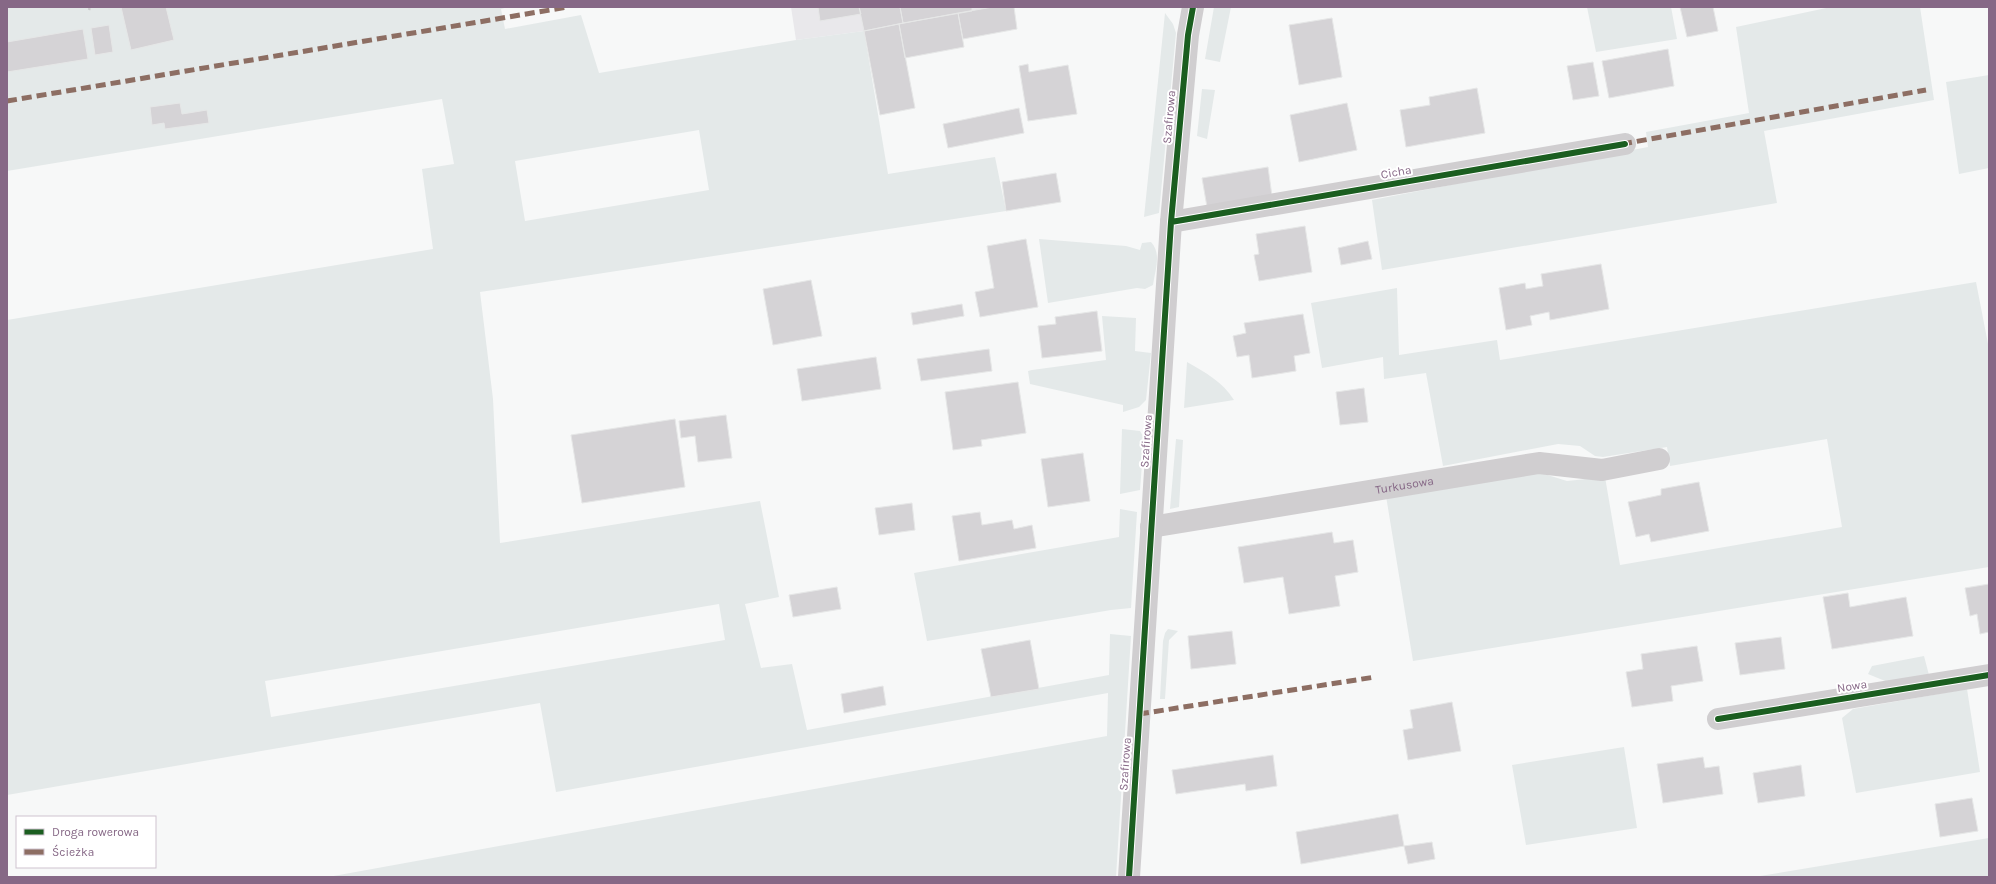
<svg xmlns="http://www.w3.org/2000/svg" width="1996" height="884" font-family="Karla,sans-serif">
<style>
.built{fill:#e9e8eb}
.green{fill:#e4e9e9;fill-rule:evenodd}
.building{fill:#d5d3d6;stroke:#e6e7e7}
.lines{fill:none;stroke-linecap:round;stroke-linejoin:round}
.path{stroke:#cccbcd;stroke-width:2.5;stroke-dasharray:2 2;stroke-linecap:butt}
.minor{stroke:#d0ced0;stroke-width:22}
.quiet{stroke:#8d6e63;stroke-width:5;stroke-dasharray:10 5;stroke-linecap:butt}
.cycleway-casing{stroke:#fff;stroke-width:8}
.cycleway{stroke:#1b5e20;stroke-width:6}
.labels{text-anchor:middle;stroke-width:4;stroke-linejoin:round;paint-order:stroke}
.street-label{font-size:12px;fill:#866886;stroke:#fff}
</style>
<rect width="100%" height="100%" fill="#f7f8f8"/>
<path class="built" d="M 791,7 L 993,7 L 864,31 L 796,40 Z"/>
<path class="green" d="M 7,7 L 508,7 L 501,9 L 505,29 L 581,15 L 599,73 L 796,40 L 864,31 L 888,174 L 995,157 L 1006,211 L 480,292 L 493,399 L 500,543 L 760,501 L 779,597 L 745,604 L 761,668 L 792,664 L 807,730 L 1109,675 L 1110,634 L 1131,636 L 1116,877 L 328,877 L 1107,736 L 1108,693 L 556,792 L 540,703 L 7,795 L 7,320 L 433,249 L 422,169 L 454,164 L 442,99 L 7,171 ZM 699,130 L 709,190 L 525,221 L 515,161 ZM 719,604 L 725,640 L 271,717 L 265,681 Z
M 1214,7 L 1231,7 L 1220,62 L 1205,59 Z
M 1587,7 L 1671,7 L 1677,39 L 1596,52 Z
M 1831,7 L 1920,7 L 1934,100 L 1764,131 L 1777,203 L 1382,270 L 1372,200 L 1648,147 L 1646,132 L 1749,113 L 1736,27 Z
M 1165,13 L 1173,24 L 1176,33 L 1159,213 L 1144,217 Z
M 1989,75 L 1989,168 L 1959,174 L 1946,82 Z
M 1202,89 L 1215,90 L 1207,139 L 1197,136 Z
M 1039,239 L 1126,246 L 1140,250 L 1142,243 L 1151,242 C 1162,254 1155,270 1153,285 L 1145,289 L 1137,288 L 1048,303 Z
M 1976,282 L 1989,349 L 1989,567 L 1413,661 L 1386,496 L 1541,473 L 1567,481 L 1605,477 L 1620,565 L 1842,527 L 1827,439 L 1670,466 L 1667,447 L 1603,457 L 1595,456 L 1580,446 L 1558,444 L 1443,466 L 1426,373 L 1384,379 L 1383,357 L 1322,368 L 1311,303 L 1397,288 L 1399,355 L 1497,340 L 1500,360 Z
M 1102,316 L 1136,318 L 1135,351 L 1151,353 L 1146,400 L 1139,407 L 1123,412 L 1123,405 L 1030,384 L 1028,371 L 1032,370 L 1106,360 Z
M 1187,362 C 1206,373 1223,382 1234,400 L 1184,408 Z
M 1122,429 L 1140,431 L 1144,438 L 1140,490 L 1120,494 Z
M 1176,439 L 1183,440 L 1179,507 L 1170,509 Z
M 1120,509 L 1137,512 L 1131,608 L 1111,610 L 927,641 L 914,573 L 1119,537 Z
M 1168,629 L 1178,631 L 1169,640 L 1165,699 L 1160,699 L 1163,641 L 1165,633 Z
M 1924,656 L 1929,675 L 1890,683 L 1868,674 L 1872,666 Z
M 1967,689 L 1980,772 L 1856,793 L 1842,718 L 1853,709 Z
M 1624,747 L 1637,828 L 1526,845 L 1512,765 Z
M 1989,838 L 1989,877 L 1754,877 Z"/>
<path class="building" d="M 121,7 L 166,7 L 174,40 L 131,50 Z
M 818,7 L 859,7 L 861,14 L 820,21 Z
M 859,7 L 900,7 L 903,23 L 864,31 Z
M 900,7 L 972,7 L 972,11 L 903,23 Z
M 993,7 L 1014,7 L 1017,29 L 963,39 L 958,13 Z
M 1680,7 L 1713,7 L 1718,31 L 1687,37 Z
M 958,13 L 964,47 L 905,58 L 899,24 Z
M 1332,18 L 1342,77 L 1299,85 L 1289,25 Z
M 899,24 L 915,108 L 880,115 L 864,31 Z
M 109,25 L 113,52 L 95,55 L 91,28 Z
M 83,29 L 88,59 L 7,72 L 7,42 Z
M 1668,49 L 1674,86 L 1609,98 L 1602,61 Z
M 1593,62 L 1599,96 L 1573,100 L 1567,66 Z
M 1028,64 L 1029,72 L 1068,65 L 1077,114 L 1028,121 L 1019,66 Z
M 1477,88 L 1485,133 L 1406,147 L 1400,110 L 1430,105 L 1429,97 Z
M 180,103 L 182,114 L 207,110 L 209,123 L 165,129 L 164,123 L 152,125 L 150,107 Z
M 1347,103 L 1357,150 L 1299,162 L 1290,115 Z
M 1019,108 L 1024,133 L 948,148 L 943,124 Z
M 1268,167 L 1272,196 L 1207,207 L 1202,178 Z
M 1056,173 L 1061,202 L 1006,211 L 1002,182 Z
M 1305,226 L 1312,272 L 1259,281 L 1254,255 L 1259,254 L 1256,234 Z
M 1026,239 L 1038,307 L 980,317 L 975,292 L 994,288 L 987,246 Z
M 1368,241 L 1372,259 L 1341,265 L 1338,248 Z
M 1601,264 L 1609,309 L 1550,320 L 1549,312 L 1530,316 L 1532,325 L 1506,330 L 1499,288 L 1525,283 L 1526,289 L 1543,286 L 1541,274 Z
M 811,280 L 822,336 L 773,345 L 763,289 Z
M 962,304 L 964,316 L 913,325 L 911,313 Z
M 1097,311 L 1102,351 L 1042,358 L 1038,326 L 1056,324 L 1055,317 Z
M 1303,314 L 1310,353 L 1294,356 L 1296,371 L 1252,378 L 1249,355 L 1237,357 L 1233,336 L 1246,333 L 1244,323 Z
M 989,349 L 992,371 L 921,381 L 917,359 Z
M 876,357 L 881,389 L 802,401 L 797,369 Z
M 1018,382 L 1026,433 L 981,440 L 982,446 L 953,450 L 945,392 Z
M 1364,388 L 1368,422 L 1340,425 L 1336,392 Z
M 726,415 L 732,458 L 698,462 L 695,436 L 681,438 L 679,421 Z
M 675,419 L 685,487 L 582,503 L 571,435 Z
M 1083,453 L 1090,501 L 1048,507 L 1041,459 Z
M 1699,482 L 1709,531 L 1651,542 L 1649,534 L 1636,537 L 1628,502 L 1661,495 L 1661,489 Z
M 912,503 L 915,530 L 879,535 L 875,508 Z
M 980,512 L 982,525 L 1012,520 L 1014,529 L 1032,525 L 1036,548 L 959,561 L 952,516 Z
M 1332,532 L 1334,543 L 1353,540 L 1358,572 L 1335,576 L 1340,606 L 1289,614 L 1283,577 L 1244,583 L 1238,547 Z
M 1989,584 L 1989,632 L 1980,634 L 1977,614 L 1970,616 L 1965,588 Z
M 837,587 L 841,609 L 793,617 L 789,595 Z
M 1848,593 L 1850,607 L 1906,597 L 1913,636 L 1832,649 L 1823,597 Z
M 1232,631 L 1236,664 L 1191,669 L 1188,636 Z
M 1781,637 L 1785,669 L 1740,675 L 1735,643 Z
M 1030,640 L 1039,689 L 991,697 L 981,649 Z
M 1697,646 L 1703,681 L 1671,686 L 1673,701 L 1632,707 L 1626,672 L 1643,669 L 1641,654 Z
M 883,686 L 886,705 L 844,713 L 841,694 Z
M 1452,702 L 1461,751 L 1408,760 L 1403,730 L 1413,728 L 1410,710 Z
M 1273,755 L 1277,786 L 1246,791 L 1245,784 L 1176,794 L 1172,770 Z
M 1703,757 L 1705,768 L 1719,766 L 1723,794 L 1663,803 L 1657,764 Z
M 1801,765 L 1805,796 L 1758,803 L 1753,773 Z
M 1972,798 L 1978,831 L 1940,837 L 1935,804 Z
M 1398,814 L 1404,846 L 1301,864 L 1296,832 Z
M 1432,842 L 1435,859 L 1408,864 L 1404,846 Z"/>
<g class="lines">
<path class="path" d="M 89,10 L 90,7"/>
<g class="minor">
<path d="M 1171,222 L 1625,144"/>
<path id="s1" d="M 1151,527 L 1539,463 L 1602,470 L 1659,459"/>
<path d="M 1718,719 L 1989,675"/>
<path d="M 1129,877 L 1171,222 L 1188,35 L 1193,7"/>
</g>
<path class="quiet" d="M 7,101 L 568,7
M 1622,144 L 1926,90
M 1139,714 L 1375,677"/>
<g class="cycleway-casing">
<path id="cycleway" d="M 1171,222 L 1625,144
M 1718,719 L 1989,675
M 1129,877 L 1171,222 L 1188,35 L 1193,7"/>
</g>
<use href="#cycleway" class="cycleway"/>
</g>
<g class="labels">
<g class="street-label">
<text transform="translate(1169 117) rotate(-85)" y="4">Szafirowa</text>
<text transform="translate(1396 172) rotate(-10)" y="4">Cicha</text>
<text transform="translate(1146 441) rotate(-86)" y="4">Szafirowa</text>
<text dy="4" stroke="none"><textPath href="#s1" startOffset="257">Turkusowa</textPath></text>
<text transform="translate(1852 686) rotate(-9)" y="4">Nowa</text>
<text transform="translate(1125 764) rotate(-86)" y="4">Szafirowa</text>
</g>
</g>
<rect width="1996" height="884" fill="none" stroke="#866886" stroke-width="16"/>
<rect x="16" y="816" width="140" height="52" fill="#ffffff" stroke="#cfc3cf"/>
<rect x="24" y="829" width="20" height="6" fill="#1b5e20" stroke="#cfc3cf"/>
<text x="52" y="836" font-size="12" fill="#866886">Droga rowerowa</text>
<rect x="24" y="849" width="20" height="6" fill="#8d6e63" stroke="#cfc3cf"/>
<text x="52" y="856" font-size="12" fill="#866886">Ścieżka</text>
</svg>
